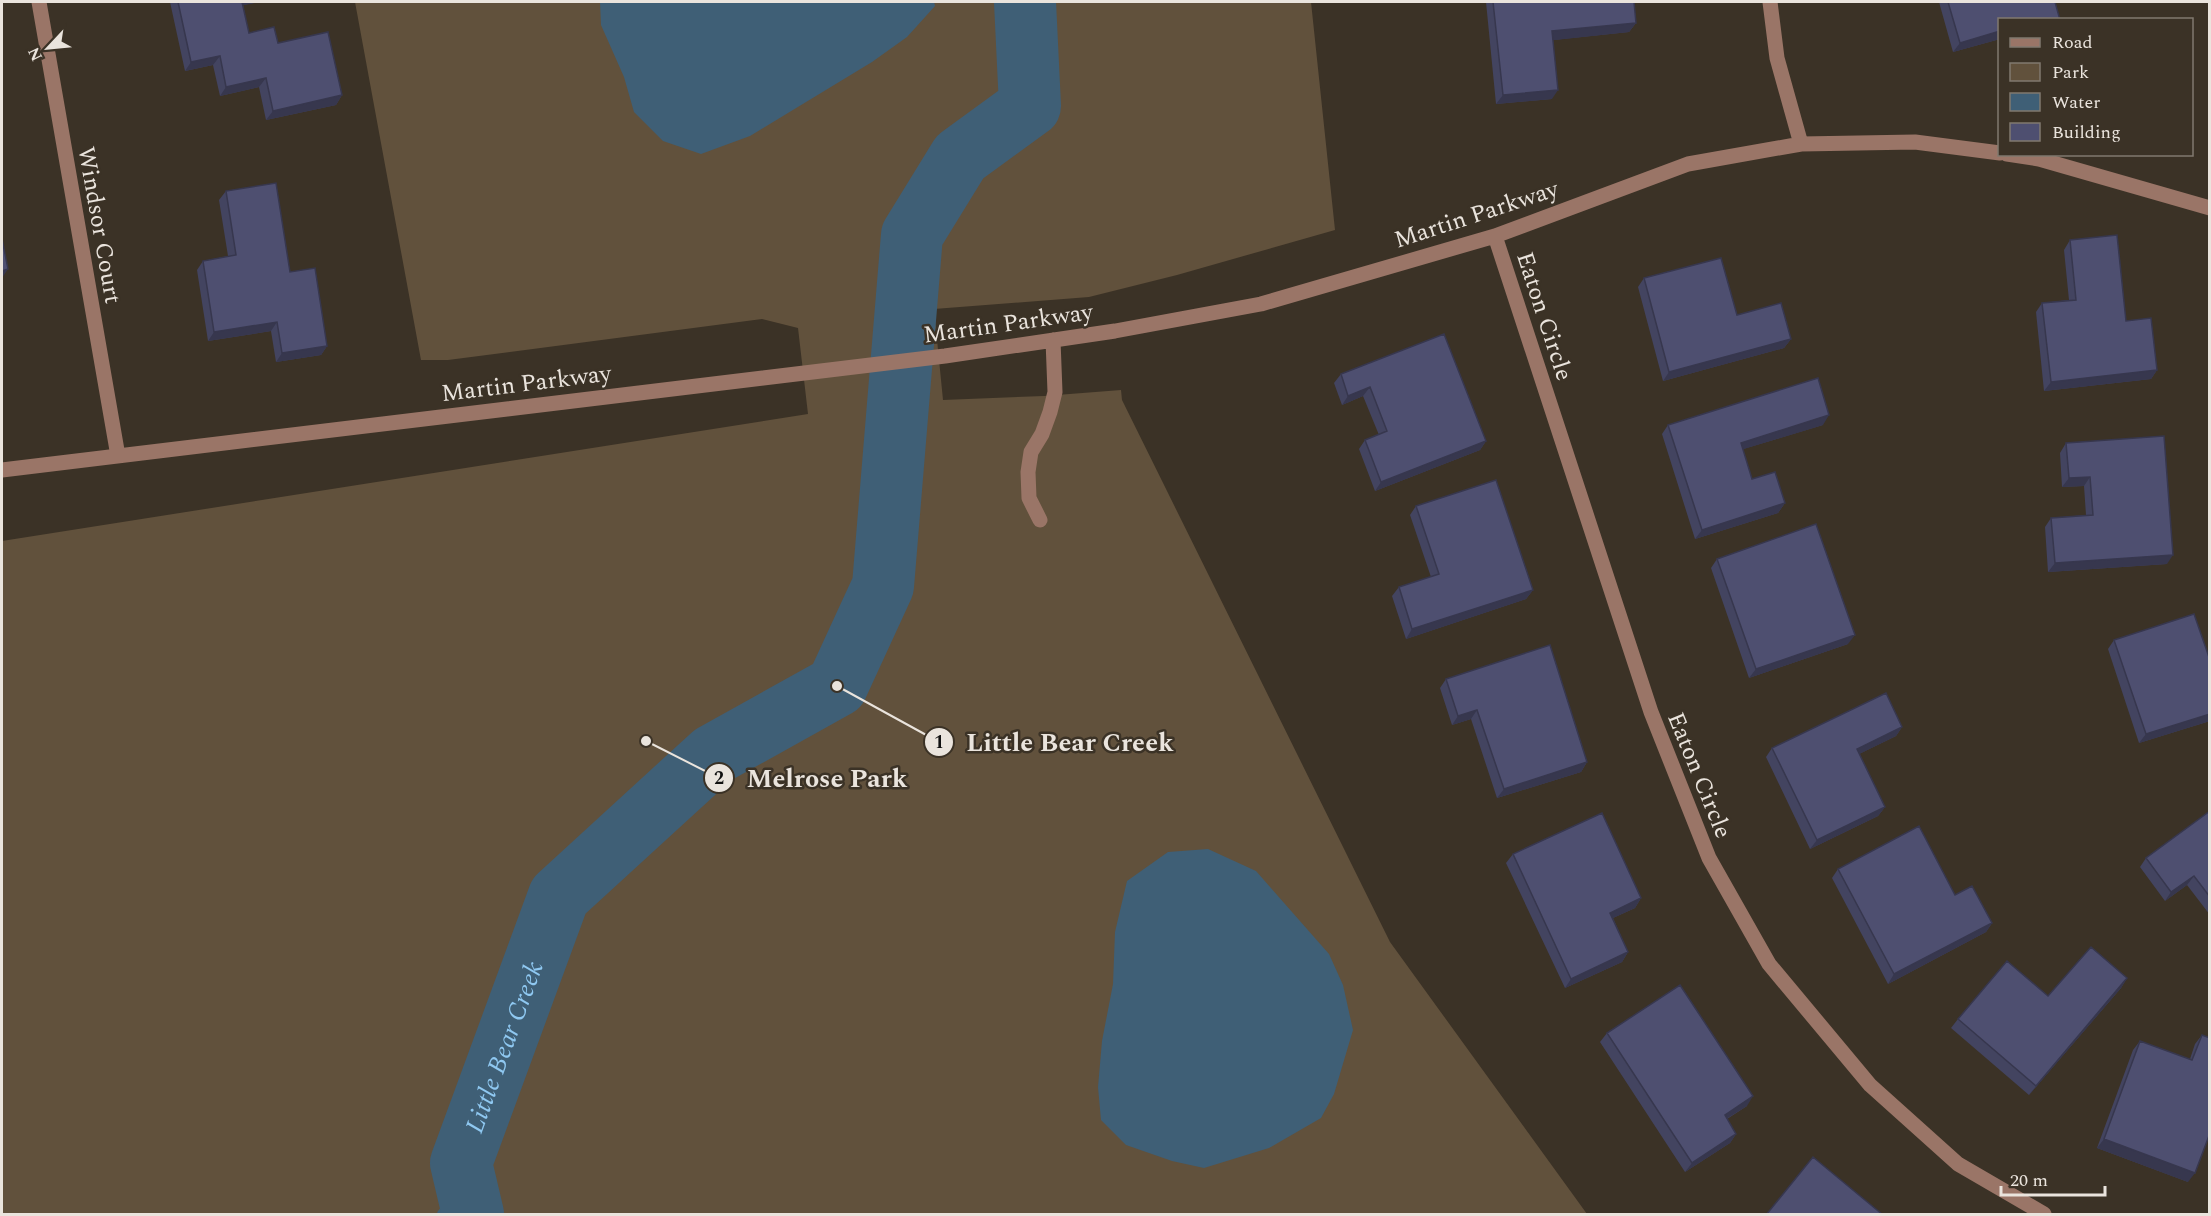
<svg xmlns="http://www.w3.org/2000/svg" width="2211" height="1216" font-family="Spectral,serif">
<style>
.green{fill:#61513c}
.water{fill:#3f5f76}
.lines{fill:none;stroke-linecap:round;stroke-linejoin:round}
.stream{stroke:#3f5f76;stroke-width:10}
.river{stroke:#3f5f76;stroke-width:62}
.minor{stroke:#9a7567;stroke-width:15}
.wall{fill:#434460}
.shaded-wall{fill:#37374e}
.building{fill:#4e4f70;stroke:#37374e;stroke-width:1.5}
.labels{text-anchor:middle;stroke-width:5;stroke-linejoin:round;paint-order:stroke}
.street-label{font-size:24px;fill:#eae4dd;stroke:#3b3226}
.water-label{font-size:26px;font-style:italic;fill:#8fc8f1;stroke:#3b3226}
.leader{fill:none;stroke:#eae4dd;stroke-width:2}
.callout-dot{fill:#eae4dd;stroke:#3b3226;stroke-width:2}
.mark-label{font-size:18px;text-anchor:middle;font-weight:bold;fill:#111}
.callout-label{font-size:26px;text-anchor:middle;font-weight:bold;fill:#eae4dd;stroke:#3b3226;stroke-width:5;stroke-linejoin:round;paint-order:stroke}
</style>
<rect width="100%" height="100%" fill="#3b3226"/>
<path class="green" d="M 355,2 L 1311,2 L 1335,230 L 1177,275 L 1089,297 L 934,309 L 943,400 L 1044,396 L 1121,390 L 1122,400 L 1390,942 L 1587,1214 L 2,1214 L 2,541 L 808,414 L 798,328 L 762,319 L 448,360 L 421,360 Z"/>
<path class="water" d="M 600,2 L 934,2 L 935,6 L 907,37 L 872,62 L 750,136 L 701,154 L 663,141 L 634,112 L 624,77 L 601,25 Z
M 1208,849 L 1256,871 L 1329,954 L 1343,985 L 1353,1030 L 1334,1094 L 1321,1118 L 1269,1148 L 1204,1168 L 1172,1161 L 1126,1145 L 1101,1120 L 1098,1087 L 1102,1041 L 1113,984 L 1115,932 L 1127,881 L 1168,852 Z"/>
<g class="lines">
<path class="stream" d="M 442,1214 L 466,1185"/>
<path class="river" id="s1" d="M 473,1214 L 461,1163 L 559,896 L 713,755 L 837,686 L 883,586 L 912,235 L 960,157 L 1030,106 L 1025,2"/>
<path class="minor" d="M 39,2 L 118,456
M 1770,2 L 1777,58 L 1801,144
M 2007,154 L 2039,159 L 2210,208
M 1495,236 L 1651,712 L 1709,858 L 1769,964 L 1870,1085 L 1958,1164 L 2044,1214
M 2,470 L 945,356 L 1115,331 L 1261,304 L 1495,236 L 1688,164 L 1801,144 L 1915,142 L 2000,153
M 1040,520 L 1029,498 L 1028,472 L 1031,452 L 1042,434 L 1050,412 L 1055,392 L 1053,340"/>
</g>
<path class="wall" d="M 170,2 L 259,2 L 243,5 L 249,33 L 278,43 L 342,95 L 336,105 L 266,120 L 259,87 L 220,96 L 213,65 L 185,71 Z
M 1486,2 L 1634,2 L 1636,23 L 1629,32 L 1553,40 L 1552,99 L 1496,104 Z
M 1939,2 L 2055,2 L 2000,20 L 2000,39 L 1953,52 Z
M 226,191 L 290,272 L 327,346 L 321,355 L 276,362 L 271,331 L 208,341 L 197,270 L 203,261 L 228,256 L 219,200 Z
M 2070,240 L 2126,321 L 2157,370 L 2151,379 L 2044,391 L 2036,312 L 2042,303 L 2069,300 L 2064,250 Z
M 1644,278 L 1737,315 L 1791,339 L 1784,348 L 1663,381 L 1638,287 Z
M 1341,374 L 1486,441 L 1480,450 L 1375,491 L 1359,449 L 1365,440 L 1379,435 L 1363,396 L 1342,405 L 1334,383 Z
M 1668,425 L 1823,425 L 1743,449 L 1752,479 L 1785,503 L 1778,513 L 1695,539 L 1662,434 Z
M 2066,443 L 2167,564 L 2048,572 L 2045,527 L 2051,518 L 2086,515 L 2084,486 L 2062,487 L 2060,453 Z
M 1416,506 L 1533,590 L 1526,599 L 1406,639 L 1392,596 L 1399,587 L 1431,577 L 1410,515 Z
M 1717,559 L 1848,644 L 1749,678 L 1711,568 Z
M 2114,640 L 2210,660 L 2210,721 L 2139,743 L 2108,649 Z
M 1446,679 L 1587,762 L 1581,772 L 1497,798 L 1471,719 L 1452,725 L 1440,688 Z
M 1902,727 L 1896,736 L 1859,754 L 1885,807 L 1878,816 L 1810,849 L 1766,757 L 1772,748 Z
M 2210,811 L 2210,915 L 2187,885 L 2165,901 L 2140,867 L 2146,858 Z
M 1513,854 L 1641,898 L 1635,908 L 1613,918 L 1628,952 L 1622,962 L 1565,988 L 1506,863 Z
M 1838,869 L 1955,895 L 1992,923 L 1986,932 L 1888,984 L 1832,878 Z
M 2127,978 L 2121,988 L 2029,1095 L 1951,1028 L 1958,1019 Z
M 1607,1033 L 1747,1106 L 1727,1119 L 1736,1134 L 1730,1143 L 1685,1172 L 1600,1042 Z
M 2202,1035 L 2188,1182 L 2097,1148 L 2133,1050 L 2140,1041 L 2190,1059 L 2195,1044 Z"/>
<path class="shaded-wall" d="M 239,2 L 259,2 L 235,7 Z
M 1636,23 L 1629,32 L 1546,41 L 1552,31 Z
M 2000,31 L 2000,39 L 1953,52 L 1960,43 Z
M 220,56 L 213,65 L 185,71 L 191,62 Z
M 266,78 L 259,87 L 220,96 L 226,87 Z
M 1558,90 L 1552,99 L 1496,104 L 1503,95 Z
M 342,95 L 336,105 L 266,120 L 273,111 Z
M 8,269 L 2,278 L 2,271 Z
M 277,322 L 271,331 L 208,341 L 214,332 Z
M 1791,339 L 1784,348 L 1663,381 L 1669,372 Z
M 327,346 L 321,355 L 276,362 L 282,353 Z
M 2157,370 L 2151,379 L 2044,391 L 2051,382 Z
M 1370,387 L 1363,396 L 1342,405 L 1348,396 Z
M 1829,415 L 1823,425 L 1734,452 L 1741,443 Z
M 1486,441 L 1480,450 L 1375,491 L 1381,482 Z
M 2090,477 L 2084,486 L 2062,487 L 2069,478 Z
M 1785,503 L 1778,513 L 1695,539 L 1702,530 Z
M 2173,555 L 2167,564 L 2048,572 L 2055,563 Z
M 1533,590 L 1526,599 L 1406,639 L 1412,629 Z
M 1855,635 L 1848,644 L 1749,678 L 1756,669 Z
M 1477,710 L 1471,719 L 1452,725 L 1458,716 Z
M 2210,714 L 2210,721 L 2139,743 L 2146,734 Z
M 1902,727 L 1896,736 L 1851,758 L 1857,749 Z
M 1587,762 L 1581,772 L 1497,798 L 1504,789 Z
M 1885,807 L 1878,816 L 1810,849 L 1817,840 Z
M 2194,876 L 2187,885 L 2165,901 L 2171,892 Z
M 1641,898 L 1635,908 L 1604,922 L 1610,913 Z
M 1992,923 L 1986,932 L 1888,984 L 1894,974 Z
M 1628,952 L 1622,962 L 1565,988 L 1571,979 Z
M 2127,978 L 2121,988 L 2029,1095 L 2036,1086 Z
M 1753,1096 L 1747,1106 L 1718,1124 L 1725,1115 Z
M 1736,1134 L 1730,1143 L 1685,1172 L 1692,1163 Z
M 2104,1139 L 2195,1173 L 2188,1182 L 2097,1148 Z"/>
<path class="building" d="M 178,2 L 242,2 L 249,33 L 274,27 L 278,43 L 328,32 L 342,95 L 273,111 L 266,78 L 226,87 L 220,56 L 191,62 Z
M 1493,2 L 1634,2 L 1636,23 L 1552,31 L 1558,90 L 1503,95 Z
M 1948,2 L 2055,2 L 2060,20 L 2000,20 L 2000,31 L 1960,43 Z
M 276,183 L 290,272 L 315,268 L 327,346 L 282,353 L 277,322 L 214,332 L 203,261 L 236,255 L 226,191 Z
M 2117,235 L 2126,321 L 2151,318 L 2157,370 L 2051,382 L 2042,303 L 2076,300 L 2070,240 Z
M 2,239 L 8,269 L 2,271 Z
M 1721,258 L 1737,315 L 1781,303 L 1791,339 L 1669,372 L 1644,278 Z
M 1444,334 L 1486,441 L 1381,482 L 1365,440 L 1387,431 L 1370,387 L 1348,396 L 1341,374 Z
M 1818,378 L 1829,415 L 1741,443 L 1752,479 L 1775,472 L 1785,503 L 1702,530 L 1668,425 Z
M 2164,436 L 2173,555 L 2055,563 L 2051,518 L 2093,515 L 2090,477 L 2069,478 L 2066,443 Z
M 1496,480 L 1533,590 L 1412,629 L 1399,587 L 1439,574 L 1416,506 Z
M 1816,524 L 1855,635 L 1756,669 L 1717,559 Z
M 2194,614 L 2210,660 L 2210,714 L 2146,734 L 2114,640 Z
M 1550,645 L 1587,762 L 1504,789 L 1477,710 L 1458,716 L 1446,679 Z
M 1886,693 L 1902,727 L 1857,749 L 1885,807 L 1817,840 L 1772,748 Z
M 2210,811 L 2210,897 L 2194,876 L 2171,892 L 2146,858 Z
M 1602,813 L 1641,898 L 1610,913 L 1628,952 L 1571,979 L 1513,854 Z
M 1919,826 L 1955,895 L 1972,886 L 1992,923 L 1894,974 L 1838,869 Z
M 2091,947 L 2127,978 L 2036,1086 L 1958,1019 L 2007,961 L 2048,996 Z
M 1680,985 L 1753,1096 L 1725,1115 L 1736,1134 L 1692,1163 L 1607,1033 Z
M 2202,1035 L 2210,1038 L 2210,1133 L 2195,1173 L 2104,1139 L 2140,1041 L 2192,1060 Z
M 1813,1157 L 1883,1215 L 1766,1215 Z"/>
<g class="labels">
<g class="street-label">
<text transform="translate(1476 214) rotate(-18)" y="8">Martin Parkway</text>
<text transform="translate(100 225) rotate(80)" y="8">Windsor Court</text>
<text transform="translate(1545 316) rotate(72)" y="8">Eaton Circle</text>
<text transform="translate(1008 323) rotate(-8)" y="8">Martin Parkway</text>
<text transform="translate(526 383) rotate(-7)" y="8">Martin Parkway</text>
<text transform="translate(1700 775) rotate(68)" y="8">Eaton Circle</text>
</g>
<g class="water-label">
<text dy="9" stroke="none"><textPath href="#s1" startOffset="176">Little Bear Creek</textPath></text>
</g>
</g>
<path class="leader" d="M837 686L939 742M646 741L719 778"/>
<g class="callout-dot">
<circle cx="837" cy="686" r="6"/>
<circle cx="646" cy="741" r="6"/>
<circle cx="939" cy="742" r="15"/>
<circle cx="719" cy="778" r="15"/>
</g>
<g class="mark-label">
<text x="939" y="748">1</text>
<text x="719" y="784">2</text>
</g>
<g class="callout-label">
<text x="1070" y="751">Little Bear Creek</text>
<text x="827" y="787">Melrose Park</text>
</g>
<rect width="2211" height="1216" fill="none" stroke="#eae4dd" stroke-width="6"/>
<rect x="1998" y="18" width="195" height="138" fill="#3b3226" stroke="#81796f" stroke-width="1.5"/>
<rect x="2010" y="38" width="30" height="9" fill="#9a7567" stroke="#81796f" stroke-width="1.5"/>
<text x="2052" y="48" font-size="18" fill="#eae4dd">Road</text>
<rect x="2010" y="63" width="30" height="18" fill="#61513c" stroke="#81796f" stroke-width="1.5"/>
<text x="2052" y="78" font-size="18" fill="#eae4dd">Park</text>
<rect x="2010" y="93" width="30" height="18" fill="#3f5f76" stroke="#81796f" stroke-width="1.5"/>
<text x="2052" y="108" font-size="18" fill="#eae4dd">Water</text>
<rect x="2010" y="123" width="30" height="18" fill="#4e4f70" stroke="#81796f" stroke-width="1.5"/>
<text x="2052" y="138" font-size="18" fill="#eae4dd">Building</text>
<g transform="translate(48 48) rotate(244)" stroke="#3b3226" stroke-width="4.5" paint-order="stroke">
<path d="M0-4.5L10 22L0 15L-10 22Z" fill="#eae4dd"/>
<text y="-9" font-size="16" font-weight="bold" text-anchor="middle" fill="#eae4dd">N</text>
</g>
<path d="M2001 1186v9h104v-9" fill="none" stroke="#eae4dd" stroke-width="3"/>
<text x="2010" y="1186" font-size="18" fill="#eae4dd" stroke="#3b3226" stroke-width="4.5" paint-order="stroke">20 m</text>
</svg>
